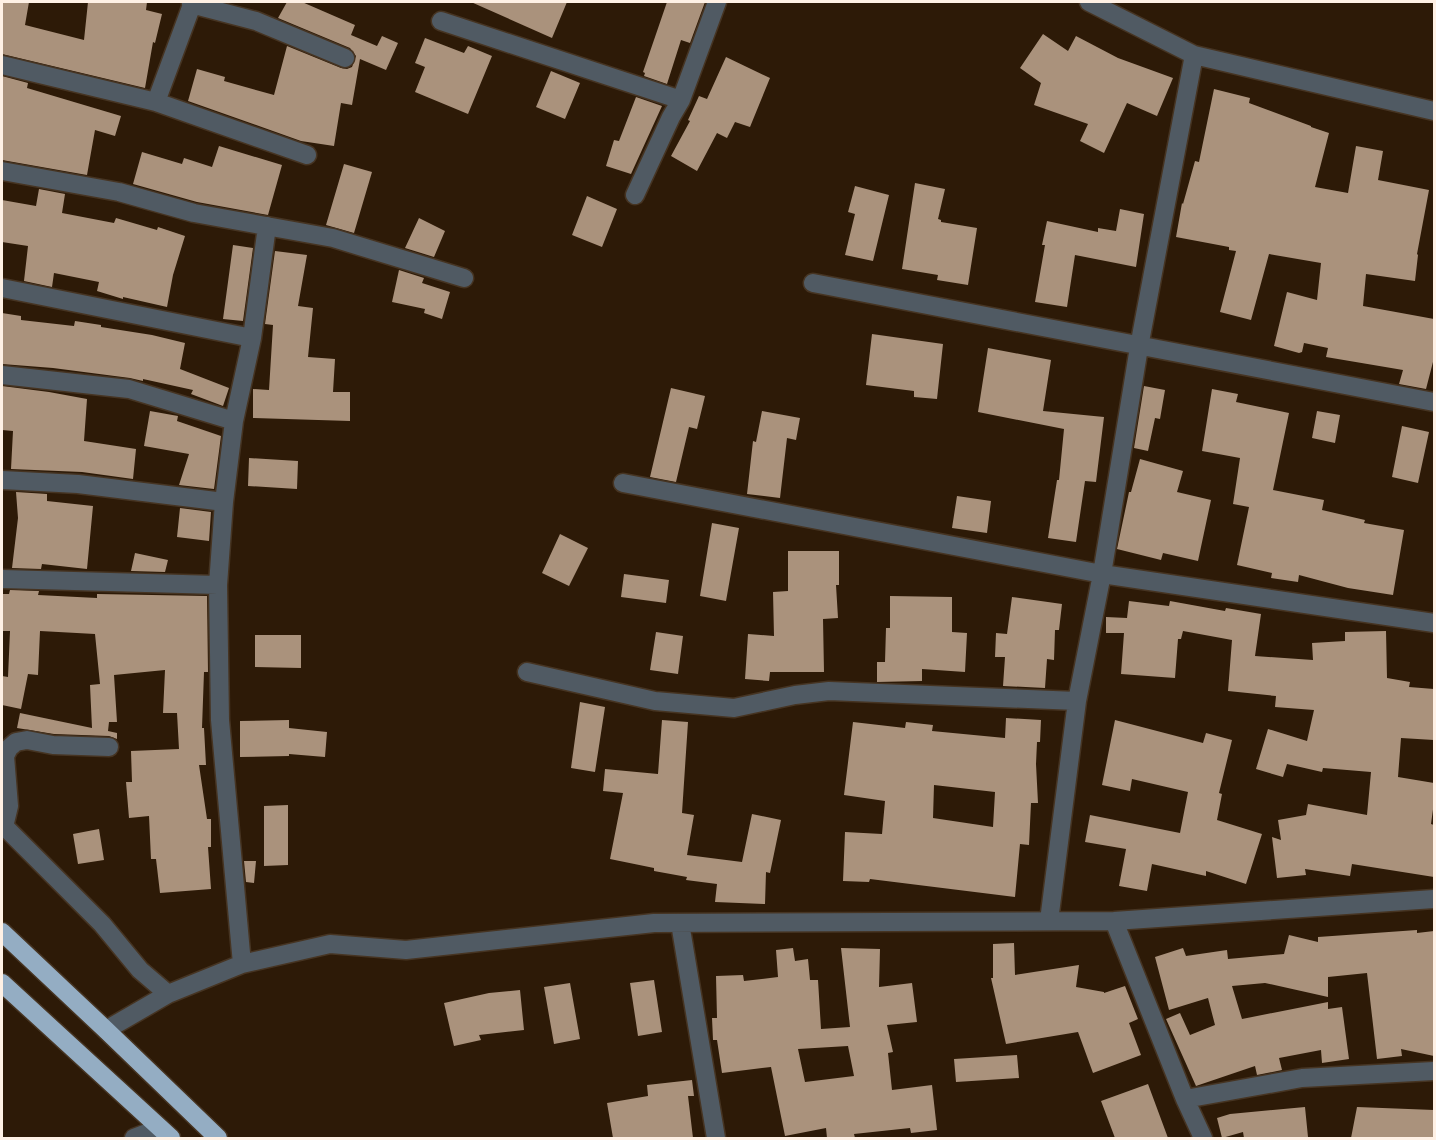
<svg xmlns="http://www.w3.org/2000/svg" width="1436" height="1140" font-family="Cabin,sans-serif">
<style>
.building{fill:#aa927c;fill-rule:evenodd}
.lines{fill:none;stroke-linecap:round;stroke-linejoin:round}
.street-casing{stroke:#463422;stroke-width:21}
.highway-casing{stroke:#463422;stroke-width:21}
.street{stroke:#505a63;stroke-width:18}
.highway{stroke:#94adc3;stroke-width:18}
</style>
<rect width="100%" height="100%" fill="#2d1a07"/>
<path class="building" d="M 2,2 L 29,2 L 25,25 L 84,40 L 88,2 L 147,2 L 146,10 L 162,14 L 155,43 L 153,42 L 145,88 L 2,54 Z
M 287,2 L 302,2 L 355,25 L 351,35 L 377,46 L 382,36 L 398,43 L 386,70 L 360,59 L 352,105 L 341,103 L 334,146 L 301,141 L 188,101 L 197,69 L 225,77 L 224,81 L 274,95 L 287,46 L 341,68 L 347,69 L 352,67 L 356,56 L 350,48 L 278,18 Z
M 471,2 L 567,2 L 552,38 Z
M 667,2 L 705,2 L 690,43 L 681,40 L 667,84 L 644,76 L 645,73 L 643,72 Z
M 1043,34 L 1068,51 L 1076,36 L 1118,58 L 1173,78 L 1157,116 L 1127,103 L 1104,153 L 1080,141 L 1088,124 L 1034,105 L 1041,83 L 1020,68 Z
M 425,38 L 464,53 L 468,46 L 492,56 L 468,114 L 415,92 L 425,67 L 415,63 Z
M 726,57 L 770,78 L 750,127 L 735,122 L 727,138 L 717,133 L 697,171 L 671,156 L 690,121 L 688,120 L 699,96 L 707,99 Z
M 551,71 L 580,83 L 565,119 L 536,107 Z
M 2,76 L 28,83 L 27,88 L 121,116 L 115,136 L 95,130 L 87,175 L 2,160 Z
M 1214,89 L 1250,98 L 1249,103 L 1311,126 L 1311,127 L 1329,133 L 1315,187 L 1348,193 L 1356,146 L 1383,151 L 1378,180 L 1429,190 L 1417,254 L 1418,255 L 1415,281 L 1366,274 L 1363,306 L 1434,319 L 1434,358 L 1426,389 L 1399,384 L 1403,370 L 1326,357 L 1328,348 L 1304,343 L 1302,352 L 1299,353 L 1274,346 L 1287,292 L 1317,300 L 1321,263 L 1269,254 L 1251,320 L 1220,312 L 1236,251 L 1229,250 L 1229,247 L 1176,237 L 1182,203 L 1183,204 L 1195,161 L 1199,162 Z
M 636,97 L 662,106 L 631,174 L 606,166 L 614,140 L 619,141 Z
M 219,146 L 282,165 L 268,215 L 197,202 L 133,184 L 142,152 L 182,164 L 184,158 L 212,167 Z
M 344,164 L 372,172 L 354,233 L 326,225 Z
M 915,183 L 945,189 L 938,219 L 941,220 L 941,222 L 977,228 L 968,285 L 937,280 L 938,275 L 902,269 Z
M 855,186 L 889,195 L 873,261 L 845,255 L 855,214 L 848,212 Z
M 39,189 L 65,194 L 62,213 L 114,223 L 116,218 L 157,230 L 158,227 L 185,236 L 173,275 L 167,307 L 123,297 L 123,299 L 97,291 L 99,282 L 54,273 L 52,287 L 24,281 L 28,246 L 2,242 L 2,200 L 36,206 Z
M 587,196 L 617,209 L 602,247 L 572,235 Z
M 1120,209 L 1144,214 L 1136,267 L 1075,255 L 1067,307 L 1035,302 L 1045,245 L 1042,245 L 1047,221 L 1098,232 L 1098,228 L 1116,231 Z
M 419,218 L 445,231 L 434,257 L 405,248 Z
M 233,245 L 253,248 L 243,321 L 223,319 Z
M 275,251 L 307,255 L 298,306 L 313,308 L 308,357 L 335,359 L 333,392 L 350,392 L 350,421 L 253,418 L 253,389 L 269,390 L 273,325 L 265,324 Z
M 399,270 L 424,278 L 422,283 L 450,292 L 442,319 L 424,313 L 425,309 L 392,302 Z
M 2,313 L 21,316 L 21,320 L 74,326 L 75,321 L 101,325 L 101,327 L 152,335 L 185,343 L 180,369 L 229,388 L 223,406 L 191,394 L 193,390 L 143,379 L 143,381 L 130,378 L 53,368 L 2,364 Z
M 872,334 L 943,344 L 937,399 L 914,397 L 914,391 L 866,385 Z
M 988,348 L 1051,360 L 1043,411 L 1104,417 L 1096,482 L 1085,481 L 1076,542 L 1048,538 L 1057,480 L 1059,480 L 1064,429 L 978,412 Z
M 2,386 L 49,392 L 87,399 L 84,441 L 136,449 L 133,479 L 82,472 L 11,469 L 13,431 L 2,430 Z
M 1144,386 L 1165,390 L 1160,419 L 1155,418 L 1148,451 L 1134,448 Z
M 671,388 L 705,396 L 697,429 L 689,427 L 676,482 L 650,477 Z
M 1212,389 L 1238,394 L 1236,402 L 1289,413 L 1273,490 L 1324,500 L 1322,510 L 1365,520 L 1364,523 L 1404,530 L 1393,595 L 1348,588 L 1299,575 L 1298,582 L 1271,578 L 1272,573 L 1237,565 L 1249,507 L 1233,504 L 1240,458 L 1202,451 Z
M 150,411 L 178,416 L 177,421 L 221,436 L 214,489 L 179,485 L 189,454 L 144,446 Z
M 762,411 L 800,418 L 796,440 L 787,438 L 780,498 L 747,494 L 753,441 L 756,442 Z
M 1317,411 L 1340,415 L 1335,443 L 1312,438 Z
M 1402,426 L 1429,432 L 1418,483 L 1392,477 Z
M 249,458 L 298,461 L 297,489 L 248,486 Z
M 1140,459 L 1183,471 L 1177,492 L 1211,500 L 1198,561 L 1163,553 L 1161,560 L 1117,549 L 1129,492 L 1131,492 Z
M 16,492 L 47,494 L 47,501 L 93,506 L 87,569 L 42,564 L 41,569 L 12,568 L 18,518 Z
M 957,496 L 991,501 L 987,533 L 952,528 Z
M 180,508 L 211,512 L 209,541 L 177,537 Z
M 712,523 L 739,528 L 726,601 L 700,596 Z
M 560,534 L 588,548 L 569,586 L 542,573 Z
M 788,551 L 839,551 L 839,585 L 836,585 L 838,618 L 823,619 L 824,672 L 770,672 L 769,681 L 745,679 L 748,634 L 774,636 L 773,592 L 788,591 Z
M 135,553 L 168,560 L 165,572 L 131,571 Z
M 624,574 L 669,580 L 666,603 L 621,597 Z
M 10,590 L 39,591 L 38,595 L 97,598 L 97,594 L 207,596 L 208,672 L 204,672 L 202,728 L 204,728 L 206,765 L 199,765 L 207,819 L 211,819 L 211,847 L 208,847 L 211,889 L 160,893 L 156,859 L 151,859 L 149,816 L 129,818 L 126,782 L 132,782 L 131,751 L 179,749 L 177,713 L 163,713 L 165,670 L 114,675 L 117,722 L 109,722 L 108,731 L 117,733 L 117,739 L 109,736 L 54,734 L 17,728 L 20,713 L 92,728 L 90,685 L 100,684 L 95,634 L 40,631 L 38,675 L 28,674 L 21,709 L 2,705 L 2,676 L 8,677 L 10,631 L 2,631 L 2,594 L 9,594 Z
M 890,596 L 952,597 L 952,632 L 967,633 L 965,672 L 922,669 L 922,681 L 877,682 L 877,662 L 885,662 L 886,628 L 890,628 Z
M 1012,597 L 1062,604 L 1059,630 L 1055,630 L 1054,660 L 1047,659 L 1045,688 L 1003,686 L 1005,657 L 995,657 L 996,633 L 1007,634 Z
M 1129,601 L 1169,606 L 1170,601 L 1225,611 L 1226,608 L 1261,614 L 1255,656 L 1313,660 L 1312,643 L 1345,641 L 1345,632 L 1386,631 L 1387,678 L 1410,682 L 1409,687 L 1434,689 L 1434,740 L 1401,738 L 1398,777 L 1434,783 L 1434,802 L 1431,824 L 1434,825 L 1434,877 L 1352,864 L 1350,876 L 1305,869 L 1306,875 L 1277,878 L 1272,837 L 1281,840 L 1278,820 L 1306,815 L 1308,804 L 1367,815 L 1371,772 L 1323,768 L 1322,772 L 1287,764 L 1283,777 L 1256,769 L 1268,729 L 1307,741 L 1314,710 L 1275,707 L 1276,696 L 1228,691 L 1232,640 L 1183,631 L 1181,639 L 1178,639 L 1175,678 L 1121,674 L 1124,633 L 1106,633 L 1106,617 L 1127,618 Z
M 656,632 L 683,636 L 678,674 L 650,670 Z
M 255,635 L 301,635 L 301,668 L 255,667 Z
M 580,702 L 605,707 L 595,772 L 571,768 Z
M 1006,718 L 1041,720 L 1040,742 L 1037,742 L 1036,764 L 1038,803 L 1031,803 L 1029,845 L 1020,844 L 1015,897 L 870,879 L 869,882 L 843,881 L 845,832 L 882,834 L 885,801 L 844,795 L 853,722 L 905,728 L 906,722 L 933,725 L 932,731 L 1005,738 ZM 934,785 L 995,792 L 993,827 L 933,818 Z
M 289,720 L 289,728 L 327,732 L 325,757 L 289,754 L 289,756 L 240,757 L 240,721 Z
M 662,720 L 688,722 L 682,813 L 694,815 L 687,855 L 742,862 L 752,814 L 781,820 L 770,873 L 766,872 L 765,904 L 715,902 L 717,884 L 686,880 L 687,877 L 654,871 L 654,868 L 610,859 L 623,793 L 603,791 L 605,769 L 658,774 Z
M 1115,720 L 1203,743 L 1206,733 L 1232,740 L 1219,793 L 1222,794 L 1217,820 L 1262,834 L 1246,884 L 1206,871 L 1206,876 L 1152,864 L 1147,891 L 1119,886 L 1126,849 L 1085,842 L 1090,815 L 1180,833 L 1188,792 L 1132,779 L 1130,791 L 1102,785 Z
M 288,805 L 288,865 L 264,866 L 264,806 Z
M 99,829 L 104,860 L 78,864 L 73,834 Z
M 244,861 L 256,861 L 254,883 L 246,882 Z
M 1417,930 L 1417,933 L 1434,931 L 1434,1056 L 1401,1049 L 1402,1056 L 1377,1059 L 1367,973 L 1328,977 L 1328,997 L 1265,983 L 1232,986 L 1242,1019 L 1328,1002 L 1328,1009 L 1342,1007 L 1349,1059 L 1322,1063 L 1321,1050 L 1279,1058 L 1282,1070 L 1257,1075 L 1255,1066 L 1196,1086 L 1166,1019 L 1180,1013 L 1190,1035 L 1215,1025 L 1208,998 L 1169,1010 L 1155,957 L 1183,948 L 1186,956 L 1227,950 L 1228,959 L 1284,954 L 1289,935 L 1318,942 L 1318,937 Z
M 1014,943 L 1015,975 L 1079,965 L 1076,987 L 1104,992 L 1104,993 L 1125,986 L 1138,1019 L 1129,1023 L 1141,1055 L 1093,1073 L 1078,1032 L 1006,1044 L 991,978 L 993,978 L 993,944 Z
M 793,948 L 795,961 L 808,959 L 810,980 L 818,980 L 821,1029 L 850,1027 L 841,948 L 880,949 L 879,987 L 912,983 L 917,1022 L 887,1025 L 893,1052 L 888,1053 L 892,1090 L 932,1085 L 937,1130 L 911,1133 L 910,1128 L 854,1134 L 855,1138 L 827,1138 L 826,1128 L 785,1136 L 771,1067 L 722,1073 L 717,1040 L 713,1040 L 712,1018 L 717,1018 L 716,976 L 743,975 L 744,981 L 778,977 L 776,950 ZM 848,1046 L 854,1076 L 805,1082 L 798,1049 Z
M 654,980 L 662,1032 L 638,1036 L 630,983 Z
M 570,983 L 580,1039 L 554,1044 L 544,987 Z
M 520,990 L 524,1030 L 479,1035 L 481,1040 L 454,1046 L 444,1003 L 489,993 Z
M 1017,1055 L 1019,1078 L 956,1082 L 954,1059 Z
M 692,1080 L 694,1096 L 688,1096 L 693,1138 L 613,1138 L 607,1103 L 648,1096 L 647,1085 Z
M 1148,1084 L 1168,1138 L 1115,1138 L 1101,1101 Z
M 1305,1107 L 1308,1137 L 1244,1138 L 1243,1132 L 1222,1138 L 1217,1118 L 1230,1114 Z
M 1357,1107 L 1434,1110 L 1434,1138 L 1351,1138 Z"/>
<g class="lines">
<g class="street-casing">
<path id="street" d="M 1089,2 L 1194,55 L 1434,111
M 191,4 L 256,21 L 345,58
M 441,21 L 681,100
M 2,65 L 156,102 L 307,155
M 156,102 L 193,2
M 2,171 L 119,192 L 194,213 L 333,238 L 464,278
M 635,195 L 671,117 L 681,100 L 717,2
M 813,283 L 1434,402
M 2,288 L 252,338
M 2,375 L 129,389 L 234,421
M 2,480 L 78,484 L 224,502
M 623,483 L 1102,574 L 1434,623
M 2,579 L 218,585
M 527,672 L 655,701 L 734,708 L 795,695 L 829,691 L 1077,701
M 2,824 L 102,924 L 140,970 L 168,994
M 4,827 L 9,806 L 5,756 L 9,748 L 16,742 L 27,740 L 53,745 L 109,747
M 1049,921 L 1077,701 L 1102,574 L 1139,347 L 1194,55
M 1114,921 L 1185,1099 L 1203,1138
M 680,923 L 716,1138
M 242,964 L 220,720 L 218,585 L 224,502 L 234,421 L 252,338 L 267,226
M 106,1030 L 168,994 L 242,964 L 330,944 L 406,950 L 654,923 L 1114,921 L 1434,899
M 1185,1099 L 1302,1078 L 1434,1071
M 134,1138 L 160,1128"/>
</g>
<g class="highway-casing">
<path id="highway" d="M 2,932 L 106,1030 L 218,1138
M 2,983 L 171,1138"/>
</g>
<use href="#street" class="street"/>
<use href="#highway" class="highway"/>
</g>
<rect width="1436" height="1140" fill="none" stroke="#fff1e5" stroke-width="6"/>
</svg>
